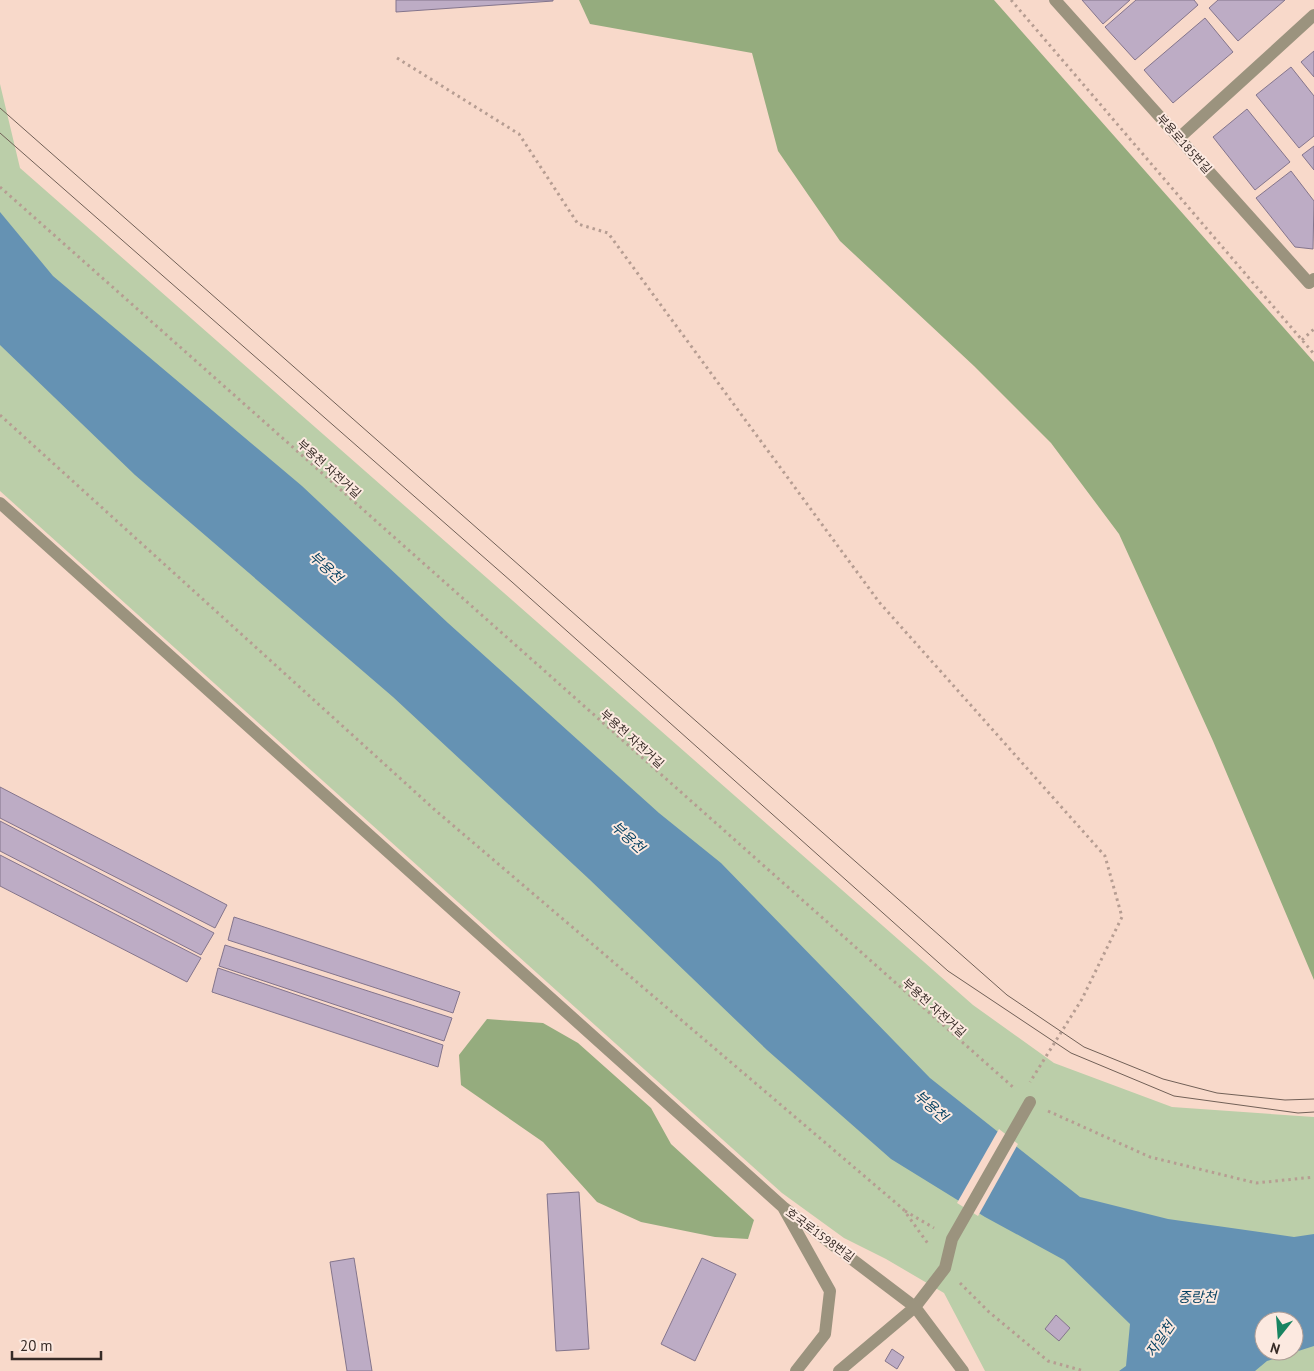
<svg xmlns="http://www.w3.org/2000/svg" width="1314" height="1371" font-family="'PT Sans','Noto Sans KR',sans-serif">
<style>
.green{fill:#bbcea9;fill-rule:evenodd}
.forest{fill:#95ac7e}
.water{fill:#6592b3;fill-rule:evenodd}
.pier{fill:#f8d9ca}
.building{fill:#bdacc5;stroke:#84758c}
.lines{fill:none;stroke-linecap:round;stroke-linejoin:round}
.path{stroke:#b69d92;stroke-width:3;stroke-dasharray:2.5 4;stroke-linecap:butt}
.minor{stroke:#9b937e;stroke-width:12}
.tram{stroke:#716057;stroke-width:1}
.labels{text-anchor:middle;stroke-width:4;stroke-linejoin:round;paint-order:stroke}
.street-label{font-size:12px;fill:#372b26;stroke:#fce9e0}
.water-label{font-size:14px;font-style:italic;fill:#013e5f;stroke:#fce9e0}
</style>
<rect width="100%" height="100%" fill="#f8d9ca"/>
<path class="green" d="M 0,84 L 20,168 L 973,1005 L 1054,1063 L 1172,1107 L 1314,1117 L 1314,1371 L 985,1371 L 944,1293 L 886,1259 L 844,1238 L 782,1193 L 0,491 ZM 1264,1321 L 1294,1321 L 1294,1351 L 1264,1351 Z"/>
<path class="forest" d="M 579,0 L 994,0 L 1314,362 L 1314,980 L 1213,741 L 1119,534 L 1051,443 L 974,366 L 840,241 L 778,151 L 752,53 L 590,24 Z
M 487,1019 L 543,1023 L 578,1043 L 651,1108 L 671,1144 L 754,1220 L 748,1239 L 715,1237 L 641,1222 L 597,1202 L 543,1142 L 461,1085 L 459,1055 Z"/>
<path class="water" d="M 0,212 L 53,276 L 302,486 L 448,623 L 659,813 L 721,863 L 930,1078 L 1080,1197 L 1168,1219 L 1294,1237 L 1314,1234 L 1314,1346 L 1267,1361 L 1255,1371 L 1119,1371 L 1126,1366 L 1130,1324 L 1064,1260 L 985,1217 L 891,1159 L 767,1050 L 589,879 L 393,697 L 135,475 L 0,345 ZM 1264,1321 L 1294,1321 L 1294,1351 L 1264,1351 Z"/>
<path class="pier" d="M 999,1129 L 1018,1144 L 978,1216 L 957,1203 Z"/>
<path class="building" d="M 396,0 L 553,0 L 553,1 L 396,12 Z
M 1082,0 L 1130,0 L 1103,24 Z
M 1136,0 L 1194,0 L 1198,5 L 1135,60 L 1105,27 Z
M 1218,0 L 1285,0 L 1238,41 L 1209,8 Z
M 1205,18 L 1233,52 L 1173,103 L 1144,70 Z
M 1314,51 L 1314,77 L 1301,62 Z
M 1291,67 L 1314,96 L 1314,136 L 1299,148 L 1256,95 Z
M 1247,109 L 1290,162 L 1255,190 L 1213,137 Z
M 1314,146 L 1314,170 L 1302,155 Z
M 1291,171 L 1314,201 L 1313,249 L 1295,247 L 1256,198 Z
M 0,787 L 227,905 L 215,928 L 0,818 Z
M 0,821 L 214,933 L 201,955 L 0,851 Z
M 0,855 L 201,958 L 187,982 L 0,886 Z
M 234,917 L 460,992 L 453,1013 L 228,940 Z
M 225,945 L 452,1018 L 444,1041 L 219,966 Z
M 218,968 L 443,1045 L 438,1067 L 212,992 Z
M 579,1192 L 589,1349 L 556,1351 L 547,1194 Z
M 354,1258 L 372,1371 L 347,1371 L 330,1262 Z
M 702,1258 L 736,1274 L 695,1361 L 661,1344 Z
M 1056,1315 L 1070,1328 L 1059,1341 L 1045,1329 Z
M 892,1349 L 904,1357 L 897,1369 L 885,1361 Z"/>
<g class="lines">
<path class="path" d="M 1011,0 L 1314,354
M 397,58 L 519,134 L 578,224 L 608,233 L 879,602 L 1105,856 L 1122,917 L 1082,999 L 1030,1082
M 0,187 L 1014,1088
M 1302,340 L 1314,329
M 0,415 L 435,810 L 903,1209 L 929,1245
M 1048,1111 L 1150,1157 L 1256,1183 L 1314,1177
M 905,1211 L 934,1228
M 960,1283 L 989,1312 L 1048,1361 L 1084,1371"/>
<path class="minor" d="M 1055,0 L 1309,283 L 1314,279
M 1179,138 L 1314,15
M 0,503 L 783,1207
M 796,1371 L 825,1334 L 830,1291 L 783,1207 L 915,1307 L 963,1371
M 839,1371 L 915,1307 L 945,1268 L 952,1239 L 1030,1102"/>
<path class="tram" d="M 0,108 L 1007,995 L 1084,1047 L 1163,1079 L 1217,1093 L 1285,1100 L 1314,1099
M 0,133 L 512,582 L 948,971 L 1071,1053 L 1174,1096 L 1298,1113 L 1314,1112"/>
</g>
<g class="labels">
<g class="street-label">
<text transform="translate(1184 144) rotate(48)" y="4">부용로185번길</text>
<text transform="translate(329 469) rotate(42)" y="4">부용천 자전거길</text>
<text transform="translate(632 739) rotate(42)" y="4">부용천 자전거길</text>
<text transform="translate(934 1008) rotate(42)" y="4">부용천 자전거길</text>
<text transform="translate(820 1235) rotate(36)" y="4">호국로1598번길</text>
</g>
<g class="water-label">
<text transform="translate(326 567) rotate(42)" y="5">부용천</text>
<text transform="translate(628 837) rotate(42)" y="5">부용천</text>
<text transform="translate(931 1106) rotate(41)" y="5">부용천</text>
<text x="1197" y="1302">중랑천</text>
<text transform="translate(1160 1339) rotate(-55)" y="5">자일천</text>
</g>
</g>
<g transform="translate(1279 1336) rotate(197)"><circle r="24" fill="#fce9e0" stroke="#ad9d96"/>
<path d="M0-4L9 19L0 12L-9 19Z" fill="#188461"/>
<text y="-8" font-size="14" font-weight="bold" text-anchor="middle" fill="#372b26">N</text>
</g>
<path d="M12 1351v8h89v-8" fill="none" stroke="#372b26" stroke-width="2.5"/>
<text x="20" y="1351" font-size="15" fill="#372b26" stroke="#fce9e0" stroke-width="4" paint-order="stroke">20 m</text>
</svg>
